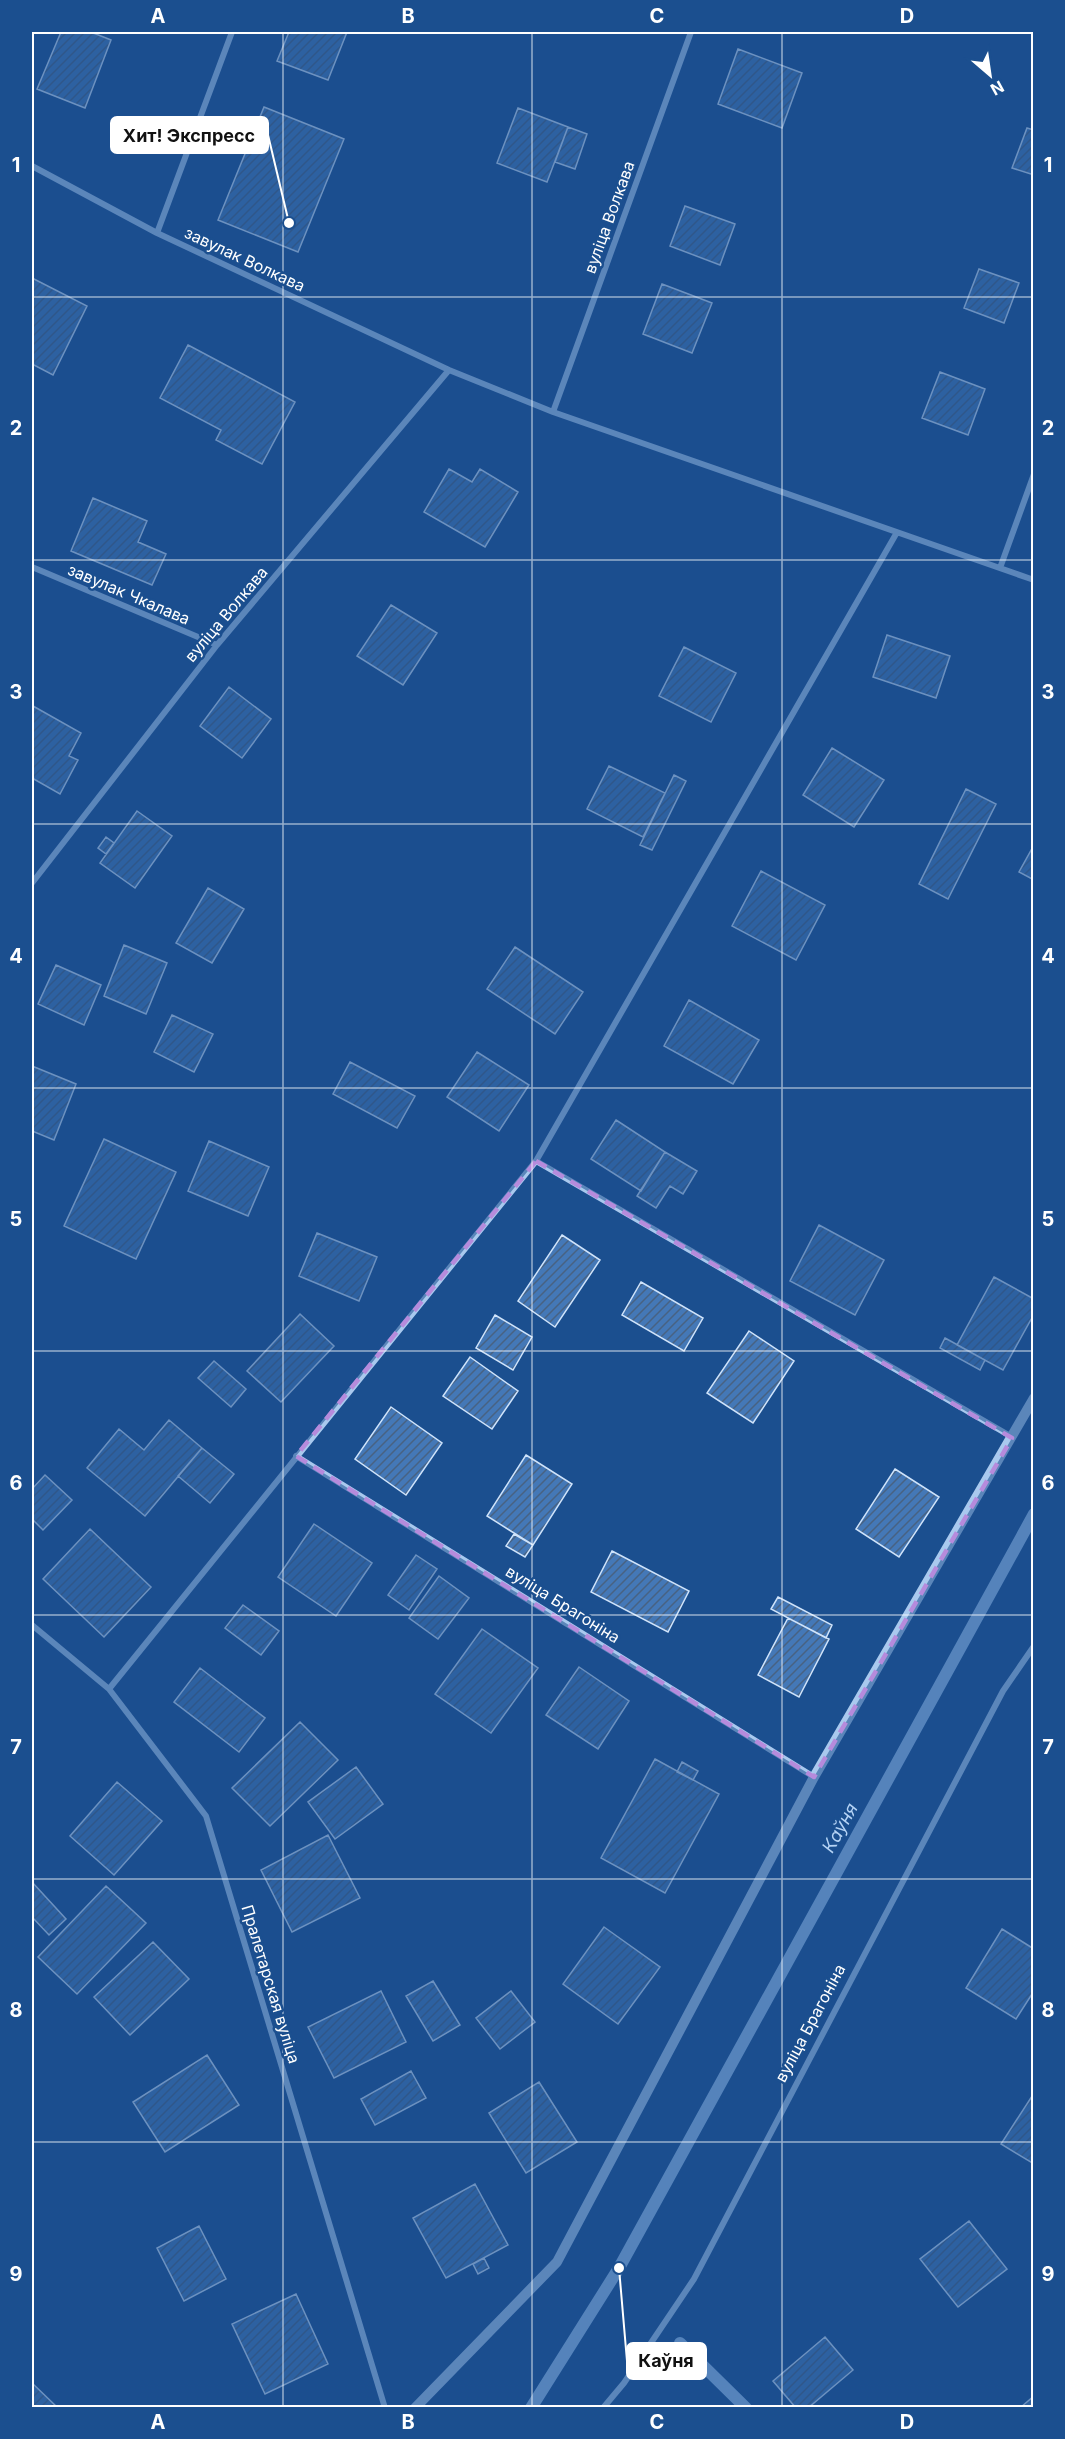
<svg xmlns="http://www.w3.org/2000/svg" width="1065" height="2439" font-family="Inter,sans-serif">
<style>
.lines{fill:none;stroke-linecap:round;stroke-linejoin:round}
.stream{stroke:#9cc4f0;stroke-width:12}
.building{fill:url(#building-hatch);stroke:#cfe3fa;stroke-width:1.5}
.minor{stroke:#a9c9ee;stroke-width:6}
.tertiary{stroke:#a9c9ee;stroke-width:10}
.marked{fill:none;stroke:#b68bdc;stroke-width:4.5;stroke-dasharray:12 8;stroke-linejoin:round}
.grid{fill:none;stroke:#fff;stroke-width:1.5;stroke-opacity:0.55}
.labels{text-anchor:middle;stroke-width:5;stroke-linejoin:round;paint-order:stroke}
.street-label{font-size:16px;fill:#fff;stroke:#1b4f8f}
.water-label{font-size:18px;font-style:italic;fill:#b5d3f5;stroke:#1b4f8f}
.leader{fill:none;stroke:#fff;stroke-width:2}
.callout-dot{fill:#fff;stroke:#1b4f8f;stroke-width:2}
.callout{fill:#fff;stroke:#fff;stroke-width:2}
.callout-label{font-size:18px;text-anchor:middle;font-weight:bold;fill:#111}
.neatline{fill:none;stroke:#fff;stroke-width:2}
.grid-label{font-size:20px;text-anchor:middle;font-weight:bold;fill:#fff}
</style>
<defs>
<pattern id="building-hatch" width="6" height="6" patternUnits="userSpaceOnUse" patternTransform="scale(1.5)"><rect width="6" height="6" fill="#4478b7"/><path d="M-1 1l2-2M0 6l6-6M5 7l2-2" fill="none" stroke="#486282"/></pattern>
</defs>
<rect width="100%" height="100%" fill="#1b4f8f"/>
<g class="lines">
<path class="stream" d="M 680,2343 L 746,2408
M 531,2408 L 619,2268 L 1034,1514"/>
</g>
<path class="building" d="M 61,32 L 91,32 L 111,40 L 85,108 L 37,89 Z
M 289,32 L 347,32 L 328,80 L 277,61 Z
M 738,49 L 802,73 L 782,128 L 718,104 Z
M 264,107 L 344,139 L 298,252 L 218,220 Z
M 518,108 L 568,127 L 547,182 L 497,163 Z
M 568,127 L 587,134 L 575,169 L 555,162 Z
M 1027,128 L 1034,130 L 1034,175 L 1012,168 Z
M 685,206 L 735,224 L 720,265 L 670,246 Z
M 979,269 L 1019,283 L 1004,323 L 964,308 Z
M 32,278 L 87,306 L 53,375 L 32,364 Z
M 662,284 L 712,303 L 692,353 L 643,334 Z
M 188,345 L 295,402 L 262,464 L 216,440 L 221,430 L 160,398 Z
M 940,372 L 985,389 L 968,435 L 922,418 Z
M 449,469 L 472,482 L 480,469 L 518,492 L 485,547 L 424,512 Z
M 93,498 L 147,521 L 138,542 L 166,554 L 152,585 L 71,551 Z
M 391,605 L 437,633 L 403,685 L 357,656 Z
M 887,635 L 950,656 L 936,698 L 873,677 Z
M 684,647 L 736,673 L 711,722 L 659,696 Z
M 229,687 L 271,719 L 242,758 L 200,726 Z
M 33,706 L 81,733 L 69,756 L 78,760 L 60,794 L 32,778 Z
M 832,748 L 884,780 L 854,827 L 803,795 Z
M 609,766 L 665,793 L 643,837 L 587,809 Z
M 674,775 L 686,781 L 652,850 L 640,845 Z
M 966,789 L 996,804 L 948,899 L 919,884 Z
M 137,811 L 172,836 L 135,888 L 100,863 Z
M 106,837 L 114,843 L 106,854 L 98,848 Z
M 1034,845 L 1034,880 L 1019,872 Z
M 761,871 L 825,905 L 796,960 L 732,926 Z
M 208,888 L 244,909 L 212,963 L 176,943 Z
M 124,945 L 167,963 L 146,1014 L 104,996 Z
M 515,947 L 583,992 L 555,1034 L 487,989 Z
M 56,965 L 101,985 L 84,1025 L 38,1004 Z
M 689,1000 L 759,1040 L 733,1084 L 664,1046 Z
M 172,1015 L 213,1034 L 194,1072 L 154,1052 Z
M 477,1052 L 529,1085 L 499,1131 L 447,1097 Z
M 350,1062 L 415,1096 L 397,1128 L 333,1094 Z
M 32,1066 L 76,1084 L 54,1140 L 32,1131 Z
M 616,1120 L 665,1152 L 641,1191 L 591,1159 Z
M 104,1139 L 176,1172 L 136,1259 L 64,1226 Z
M 209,1141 L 269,1167 L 248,1216 L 188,1191 Z
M 665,1152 L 697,1171 L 683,1194 L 670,1186 L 656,1208 L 637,1196 Z
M 819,1225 L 884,1260 L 855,1315 L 790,1281 Z
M 317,1233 L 377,1257 L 359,1301 L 299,1276 Z
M 562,1235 L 600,1260 L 555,1327 L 518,1301 Z
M 994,1277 L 1034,1299 L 1034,1314 L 1003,1370 L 957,1345 Z
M 641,1282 L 703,1318 L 684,1351 L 622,1315 Z
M 300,1314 L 334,1346 L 281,1402 L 247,1371 Z
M 495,1315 L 532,1337 L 513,1370 L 476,1348 Z
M 749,1331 L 794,1361 L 753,1423 L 707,1393 Z
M 945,1338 L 985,1360 L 980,1370 L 940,1348 Z
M 470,1357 L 518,1391 L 492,1429 L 443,1396 Z
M 214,1361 L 246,1389 L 231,1407 L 198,1378 Z
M 391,1407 L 442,1443 L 406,1495 L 355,1459 Z
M 169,1420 L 202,1448 L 145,1516 L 87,1468 L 119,1429 L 144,1450 Z
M 202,1448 L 234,1474 L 210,1503 L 178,1476 Z
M 526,1455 L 572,1484 L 533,1545 L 487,1516 Z
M 895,1469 L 939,1497 L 899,1557 L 856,1529 Z
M 45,1475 L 72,1500 L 43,1530 L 32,1519 L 32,1489 Z
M 314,1524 L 372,1563 L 336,1616 L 278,1577 Z
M 90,1529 L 151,1587 L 104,1637 L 43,1579 Z
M 514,1534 L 533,1545 L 525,1557 L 506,1546 Z
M 612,1551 L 689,1591 L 668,1632 L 591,1592 Z
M 416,1555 L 437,1569 L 409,1610 L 388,1595 Z
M 439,1576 L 469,1598 L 438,1639 L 409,1618 Z
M 778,1597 L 832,1625 L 826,1638 L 771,1609 Z
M 243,1605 L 279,1631 L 261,1655 L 225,1628 Z
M 788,1618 L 829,1639 L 799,1697 L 758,1675 Z
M 482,1629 L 538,1668 L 491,1733 L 435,1694 Z
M 579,1667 L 629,1701 L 598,1749 L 546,1715 Z
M 200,1668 L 265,1718 L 239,1752 L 174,1702 Z
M 300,1722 L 338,1760 L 270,1826 L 232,1788 Z
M 655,1759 L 719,1794 L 665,1893 L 601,1858 Z
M 682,1762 L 698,1771 L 693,1780 L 677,1772 Z
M 356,1767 L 383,1804 L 335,1839 L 308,1802 Z
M 117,1782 L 162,1821 L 114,1875 L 70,1836 Z
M 328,1835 L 360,1898 L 292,1932 L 261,1870 Z
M 32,1882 L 66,1919 L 49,1935 L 32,1917 Z
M 106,1886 L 146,1923 L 77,1994 L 38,1957 Z
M 604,1927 L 660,1967 L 618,2024 L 563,1984 Z
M 1002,1929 L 1034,1949 L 1034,1991 L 1016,2019 L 966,1988 Z
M 153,1942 L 189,1979 L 130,2035 L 94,1997 Z
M 433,1981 L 460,2025 L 433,2041 L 406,1996 Z
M 381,1991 L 406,2042 L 334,2078 L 308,2027 Z
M 511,1991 L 535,2022 L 500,2049 L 476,2018 Z
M 207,2055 L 239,2105 L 165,2152 L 133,2102 Z
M 411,2071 L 426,2098 L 375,2125 L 361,2099 Z
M 539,2082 L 577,2142 L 526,2173 L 489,2113 Z
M 1034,2093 L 1034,2164 L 1001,2144 Z
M 475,2184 L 508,2245 L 446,2278 L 413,2218 Z
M 969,2221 L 1007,2269 L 958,2307 L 920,2259 Z
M 199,2226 L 226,2279 L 184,2301 L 157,2248 Z
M 484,2258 L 489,2268 L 478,2274 L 473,2264 Z
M 296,2294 L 328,2364 L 265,2394 L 232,2324 Z
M 825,2337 L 853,2370 L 808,2408 L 796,2408 L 773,2381 Z
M 32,2383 L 58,2408 L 32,2408 Z
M 1034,2396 L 1034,2408 L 1020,2408 Z"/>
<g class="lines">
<path class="minor" d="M 32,166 L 157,233 L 449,370 L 553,412 L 1034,580
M 157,233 L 232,32
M 553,412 L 691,32
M 32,567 L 217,645
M 1000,568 L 1034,474
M 32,883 L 217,645 L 449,370
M 536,1161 L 1012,1437
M 296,1456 L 814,1777
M 32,1625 L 109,1689 L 206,1816 L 385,2408
M 109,1689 L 536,1161 L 896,534
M 603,2408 L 624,2383 L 694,2279 L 1003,1691 L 1034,1646"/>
<path class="tertiary" d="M 415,2408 L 557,2262 L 814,1777 L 1034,1398"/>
</g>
<path d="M0 0H1065V2439H0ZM 536,1161 L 1012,1438 L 814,1777 L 296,1456 Z" fill="#1b4f8f" fill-opacity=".55" fill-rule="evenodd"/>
<path class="marked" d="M 536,1161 L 1012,1438 L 814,1777 L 296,1456 Z"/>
<path class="grid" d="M 283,32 L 283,2408M 532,32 L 532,2408M 782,32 L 782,2408M 32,297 L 1034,297M 32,560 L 1034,560M 32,824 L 1034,824M 32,1088 L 1034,1088M 32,1351 L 1034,1351M 32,1615 L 1034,1615M 32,1879 L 1034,1879M 32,2142 L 1034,2142"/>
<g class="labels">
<g class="street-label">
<text transform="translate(609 217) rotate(-70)" y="6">вуліца Волкава</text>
<text transform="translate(245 259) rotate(25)" y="6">завулак Волкава</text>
<text transform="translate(129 594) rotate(23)" y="6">завулак Чкалава</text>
<text transform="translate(226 614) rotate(-50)" y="6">вуліца Волкава</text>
<text transform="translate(563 1604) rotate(32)" y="6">вуліца Брагоніна</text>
<text transform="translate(271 1984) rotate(73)" y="6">Пралетарская вуліца</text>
<text transform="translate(810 2023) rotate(-62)" y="6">вуліца Брагоніна</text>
</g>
<g class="water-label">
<text transform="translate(840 1828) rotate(-61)" y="6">Каўня</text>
</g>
</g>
<path class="leader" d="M289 223L268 135M619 2268L627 2361"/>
<g class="callout-dot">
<circle cx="289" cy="223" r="6"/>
<circle cx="619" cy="2268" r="6"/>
</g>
<g class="callout">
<rect x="111" y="117" width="157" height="36" rx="6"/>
<rect x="627" y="2343" width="79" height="36" rx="6"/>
</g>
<g class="callout-label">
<text x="189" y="142">Хит! Экспресс</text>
<text x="666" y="2367">Каўня</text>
</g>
<rect width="1065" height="2439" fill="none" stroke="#1b4f8f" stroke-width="66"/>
<g transform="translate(990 75) rotate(151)" stroke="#1b4f8f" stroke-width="4.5" paint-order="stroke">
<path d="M0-4.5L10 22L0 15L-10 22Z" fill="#ffffff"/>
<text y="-9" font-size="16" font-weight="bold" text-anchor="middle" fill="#ffffff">N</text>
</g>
<rect x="33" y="33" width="999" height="2373" class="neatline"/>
<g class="grid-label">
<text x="158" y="23">A</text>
<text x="408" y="23">B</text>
<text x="657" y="23">C</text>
<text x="907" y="23">D</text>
<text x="16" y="172">1</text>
<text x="1048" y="172">1</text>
<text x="16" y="435">2</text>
<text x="1048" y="435">2</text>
<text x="16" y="699">3</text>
<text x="1048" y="699">3</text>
<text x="16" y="963">4</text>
<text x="1048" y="963">4</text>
<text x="16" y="1226">5</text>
<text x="1048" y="1226">5</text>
<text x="16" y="1490">6</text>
<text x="1048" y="1490">6</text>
<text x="16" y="1754">7</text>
<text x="1048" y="1754">7</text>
<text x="16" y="2017">8</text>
<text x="1048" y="2017">8</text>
<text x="16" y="2281">9</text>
<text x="1048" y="2281">9</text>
<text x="158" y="2429">A</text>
<text x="408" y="2429">B</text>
<text x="657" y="2429">C</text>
<text x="907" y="2429">D</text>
</g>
</svg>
